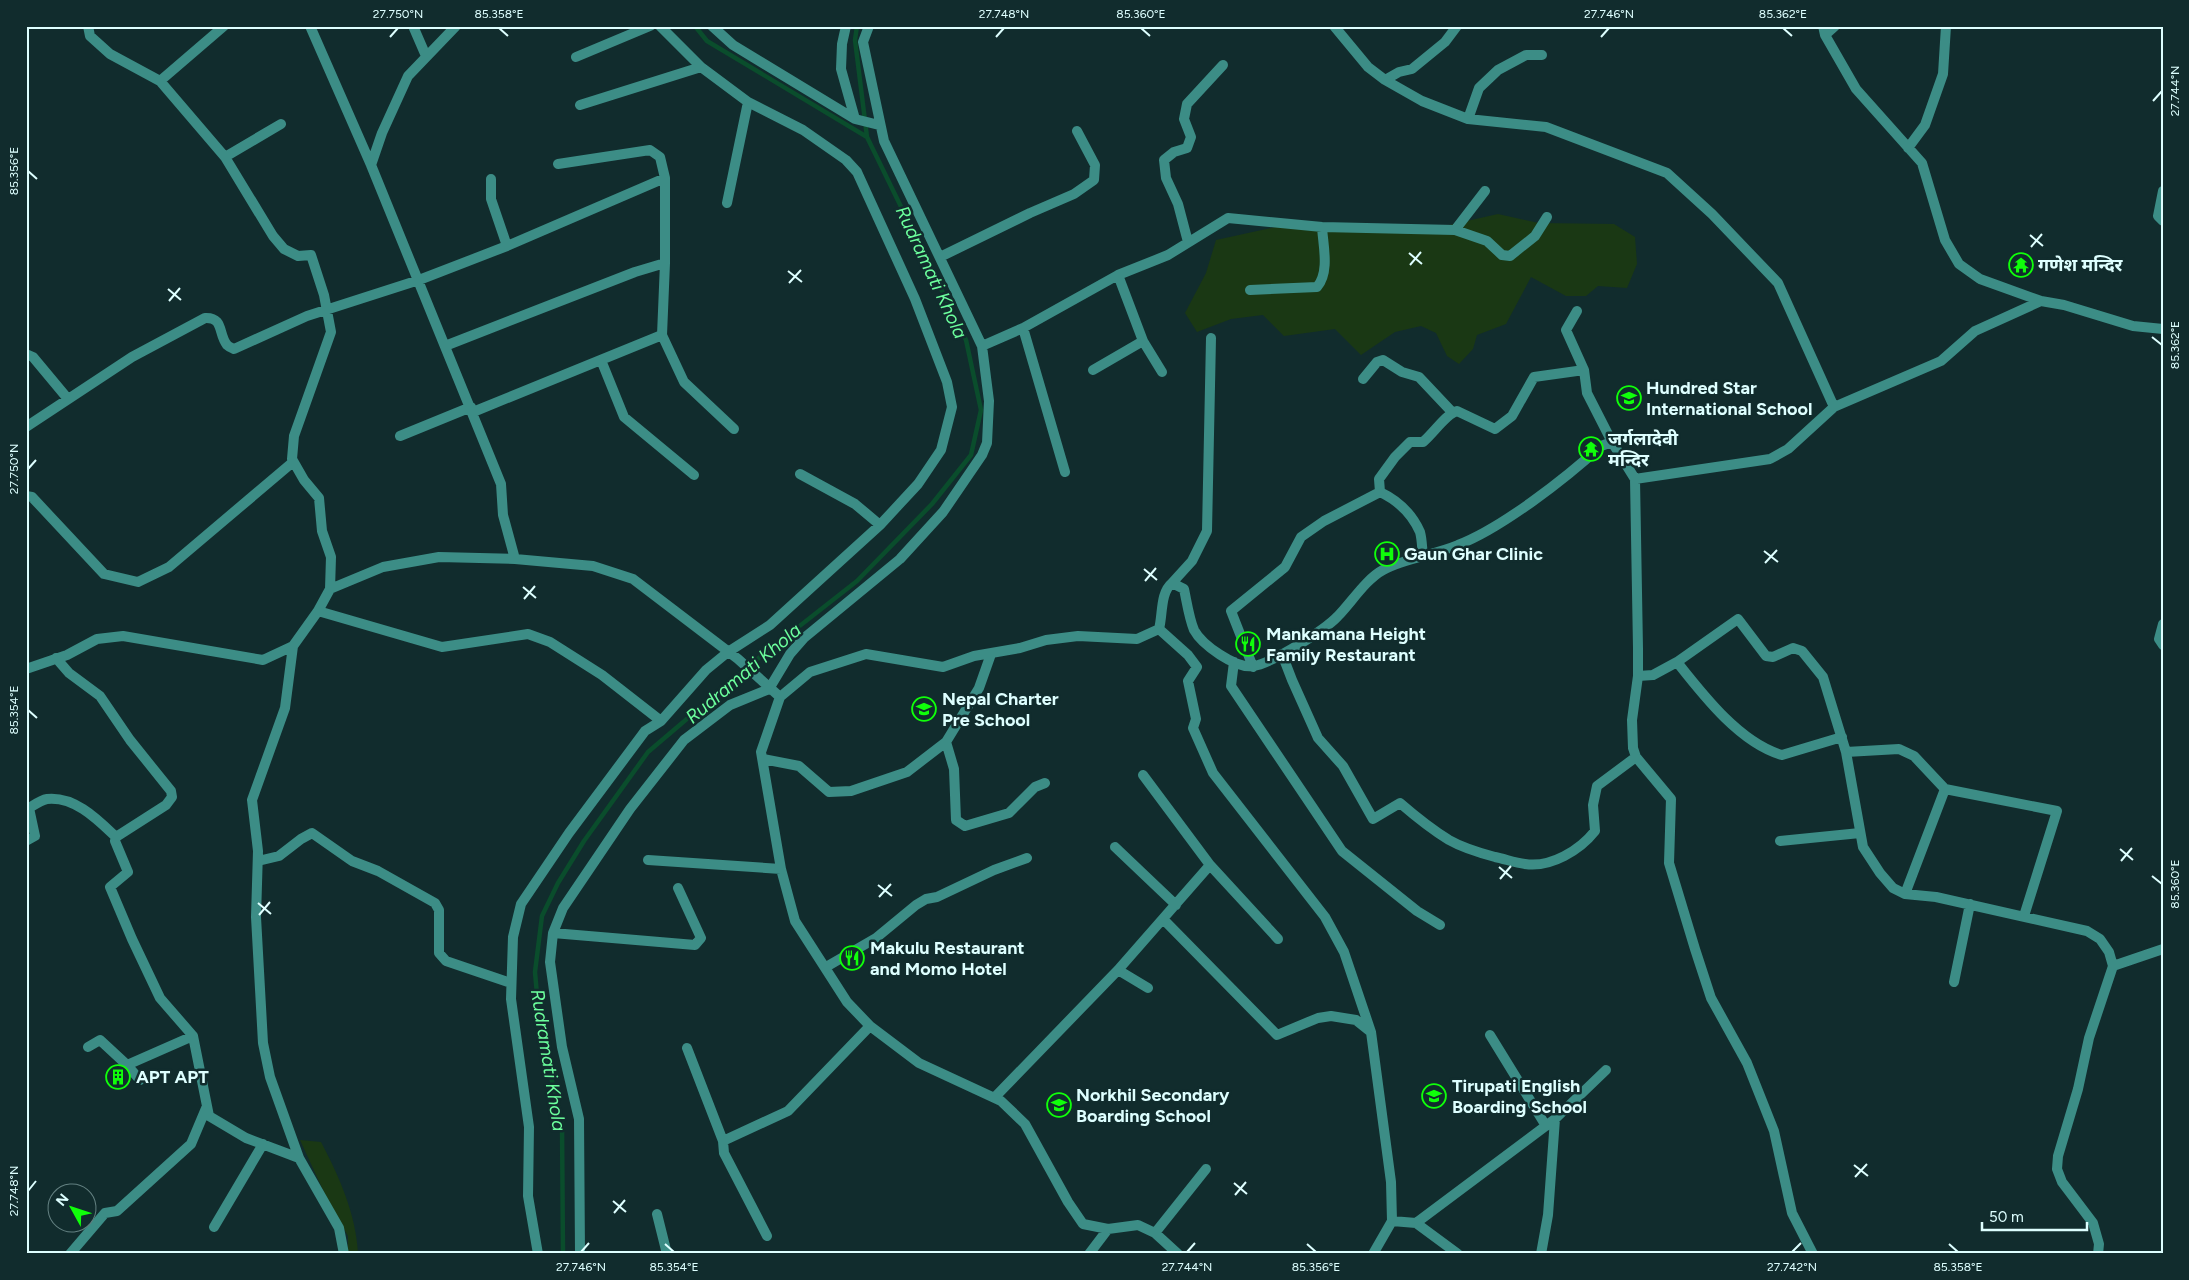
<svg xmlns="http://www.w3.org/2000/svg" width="2189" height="1280" font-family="Figtree,'Noto Sans Devanagari',sans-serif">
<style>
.green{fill:#1a3814}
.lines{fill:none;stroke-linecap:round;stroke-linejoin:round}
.stream{stroke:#0a4d2c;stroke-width:4.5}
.minor{stroke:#3c8d86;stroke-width:10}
.ticks{fill:none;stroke:#deffff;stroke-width:2}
.labels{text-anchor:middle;stroke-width:5;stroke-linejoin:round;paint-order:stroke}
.poi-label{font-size:18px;font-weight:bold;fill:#deffff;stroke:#112c2d;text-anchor:start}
.water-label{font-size:19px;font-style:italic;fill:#6cff9d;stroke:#112c2d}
.neatline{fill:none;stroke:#deffff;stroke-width:2}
.ticks-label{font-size:12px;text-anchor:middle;fill:#deffff}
</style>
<rect width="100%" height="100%" fill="#112c2d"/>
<path class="green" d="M 1498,214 L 1539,223 L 1614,224 L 1635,237 L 1637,264 L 1627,288 L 1598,286 L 1586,296 L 1566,296 L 1531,277 L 1506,324 L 1477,335 L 1473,349 L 1459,364 L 1447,356 L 1436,333 L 1421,326 L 1395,332 L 1361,355 L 1335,329 L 1284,336 L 1263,315 L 1231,319 L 1197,332 L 1185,313 L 1206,273 L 1216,240 L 1299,222 L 1440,227 Z
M 300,1140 L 321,1142 C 339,1176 356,1214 358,1253 L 348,1254 L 348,1236 L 329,1203 Z"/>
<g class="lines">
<path class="stream" d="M 695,26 L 707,41 L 867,137
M 563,1254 L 562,1124 L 540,1029 L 535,972 L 542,916 L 558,883 L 584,841 L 648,752 L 755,661 L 857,581 L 932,504 L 971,455 L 981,410 L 966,340 L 867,137 L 855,40 L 857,26"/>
<path class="minor" d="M 88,26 L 90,36 L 110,54 L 160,81 L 225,157 L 273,236 L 284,249 L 298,256 L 311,255 L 324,295 L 331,332 L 294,436 L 292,459 L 304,480 L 319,498 L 322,531 L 331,557 L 330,589
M 310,26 L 371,165 L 501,484 L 503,515 L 515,559
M 413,26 L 426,56
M 712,26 L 733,45 L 855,119 L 879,125
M 846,26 L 842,44 L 841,69 L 855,119
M 1334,26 L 1368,67 L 1385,80 L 1422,101 L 1468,119 L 1546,127 L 1667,173 L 1712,214 L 1778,283 L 1834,407
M 1823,26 L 1825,35 L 1856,89 L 1922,163 L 1945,240 L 1959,264 L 1980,279 L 2041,301 L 2064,305 L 2133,326 L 2163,329
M 1825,35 L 1835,26
M 576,57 L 650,26
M 1385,80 L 1399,72 L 1412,69 L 1445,42 L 1457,26
M 160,81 L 224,26
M 580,105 L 701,67
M 1468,119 L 1479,88 L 1498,70 L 1526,55 L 1542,55
M 1908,148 L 1925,125 L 1943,74 L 1946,26
M 225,157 L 281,124
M 558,164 L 650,150 L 660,157 L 665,178 L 665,263
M 371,165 L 382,133 L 408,76 L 456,26
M 2163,191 L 2158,216 L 2163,221
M 727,203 L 748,102
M 1455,230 L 1485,191
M 1188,242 L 1178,204 L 1166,178 L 1164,160 L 1174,152 L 1187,148 L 1191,137 L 1184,119 L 1187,104 L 1223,65
M 507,246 L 665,178
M 940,257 L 1030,213 L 1074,194 L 1094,180 L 1095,165 L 1077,131
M 1118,275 L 1143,341 L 1162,372
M 1250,290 L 1317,287 C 1330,272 1323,245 1322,227
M 1577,311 L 1566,330 L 1584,370 L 1587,393 L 1612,442
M 1023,328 L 1065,472
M 445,346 L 635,272 L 665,263 L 662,335 L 684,382 L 734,429
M 982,346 L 1023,328 L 1118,275 L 1168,255 L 1228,218 L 1322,227 L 1455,230 L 1487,241 L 1502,255 L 1510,256 L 1535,236 L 1547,217
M 26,354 L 33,357 L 68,399
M 601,360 L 624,417 L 694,475
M 1093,370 L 1143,341
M 1363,379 L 1377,362 L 1383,360 L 1402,372 L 1419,377 L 1452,412
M 473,412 L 662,335
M 26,427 L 132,357 L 205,318 C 224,317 218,334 227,345 C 229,347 232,348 234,349 L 307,316 L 419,280 L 507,246 L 491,199 L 491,179
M 400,436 L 471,407
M 800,474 L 855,504 L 880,525
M 1635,479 L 1770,459 L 1788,449 L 1834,407 L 1941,361 L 1975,331 L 2041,301
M 1380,492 C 1397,500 1412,514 1420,532 C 1422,539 1422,548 1423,556
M 26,496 L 32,497 L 104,574 L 138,582 L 169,567 L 293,462
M 1172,583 L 1192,561 L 1207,531 L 1211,338
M 318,611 L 442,647 L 528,634 L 550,642 L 602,675 L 661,721
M 2163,624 L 2159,639 L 2163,645
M 1159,629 L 1188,655 L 1197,667 L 1188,681 L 1196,719 L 1193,728 L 1213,773 L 1325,917 L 1344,952 L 1371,1032 L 1391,1182 L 1392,1221
M 293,646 L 285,708 L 252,800 L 258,851 L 256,917 L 263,1043 L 270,1077 L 299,1158 L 339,1228 L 344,1254
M 991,654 L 979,688 L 946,742 L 954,769 L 956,820 L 965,826 L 1009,813 L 1035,787 L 1045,783
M 1282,654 L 1292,680 L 1318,738 L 1343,766 L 1373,819 L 1400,803 C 1415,816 1431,829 1449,840 C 1463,848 1480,853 1495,857 C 1505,859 1515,863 1525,864 C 1551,868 1580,850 1595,831 L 1593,805 L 1597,786 L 1636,757
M 56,658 L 69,673 L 100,696 L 130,740 L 171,791 L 172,797 L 166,805 L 116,837 L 115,841 L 128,872 L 110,887 L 132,939 L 160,998 L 193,1036 L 209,1116 L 246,1138 L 299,1158
M 1234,662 L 1231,686 L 1342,851 L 1417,911 L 1440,925
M 1677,662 C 1703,695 1740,743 1782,755 L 1842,737
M 1253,667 L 1231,611 L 1285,567 L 1301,537 L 1324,521 L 1380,492 L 1379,479 L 1395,457 L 1410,442 L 1423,442 C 1433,434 1446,414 1457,411 L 1495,429 L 1512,416 L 1534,377 L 1584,370
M 26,669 L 67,655 L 97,639 L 123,636 L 263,660 L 293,646 L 318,611 L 330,589 L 383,567 L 439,557 L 515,559 L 593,566 L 633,579 L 738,659 L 780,697 L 761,752 L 781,869 L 795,921 L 847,1002 L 870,1026 L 919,1063 L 1001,1101 L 1025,1124 L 1068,1202 L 1083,1224 L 1108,1229 L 1138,1225 L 1155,1233 L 1178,1254
M 1638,676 L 1653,675 L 1677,662 L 1738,619 L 1766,656 L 1773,657 L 1793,648 L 1802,651 L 1823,677 L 1846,752 L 1863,847 L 1880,873 L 1893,888 L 1905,894 L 1936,897 L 2087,931 L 2100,939 L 2109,952 L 2113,966 L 2089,1038 L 2078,1089 L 2058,1156 L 2057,1169 L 2062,1182 L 2093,1223 L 2099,1244 L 2098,1254
M 780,697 L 810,672 L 866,654 L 943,667 L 974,656 L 1020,648 L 1046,640 L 1078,636 L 1137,639 L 1159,629 C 1163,614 1160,593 1172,583 L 1184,589 C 1187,603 1189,618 1194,630 C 1202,645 1236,669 1253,666 C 1271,664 1325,630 1338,616 C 1351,603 1366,579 1383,570 C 1406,558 1434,555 1458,545 C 1502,528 1566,478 1601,446 L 1612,442 L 1635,479 L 1638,648 L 1638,676 L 1632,720 L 1633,748 L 1636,757 L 1671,799 L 1669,863 L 1695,949 L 1711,998 L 1747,1063 L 1774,1131 L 1792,1213 L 1813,1254
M 1846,752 L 1899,749 L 1914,756 L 1945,789 L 2057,811 L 2024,916
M 763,759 L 799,766 L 829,792 L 851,791 L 907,772 L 946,742
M 1143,775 L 1210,865
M 26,841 L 35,836 L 29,808 C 34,805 41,800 47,799 C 75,796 98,820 116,837
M 1780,841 L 1860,833
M 1115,847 L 1176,905
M 648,860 L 781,869
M 258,861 L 279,856 L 301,839 L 312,833 L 352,861 L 378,871 L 435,903 L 439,910 L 439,953 L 446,961 L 511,983
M 1905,894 L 1945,789
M 1164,920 L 1277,1035 L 1318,1018 L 1331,1016 L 1356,1020 L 1371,1032
M 553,933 L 695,945 L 701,938 L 678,888
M 2113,966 L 2163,949
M 826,967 L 876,938 L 916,905 L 926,899 L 937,897 L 994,870 L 1027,858
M 1118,970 L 1148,988
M 1954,982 L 1970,904
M 1490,1035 L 1546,1126
M 88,1047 L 100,1040 L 127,1065 L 193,1036
M 687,1048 L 723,1141 L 724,1153 L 767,1236
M 127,1065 L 140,1080
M 995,1097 L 1118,970 L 1210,865 L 1278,939
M 723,1141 L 788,1111 L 870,1026
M 657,1214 L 667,1254
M 1416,1223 L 1458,1254
M 214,1227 L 263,1144
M 1155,1233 L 1206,1169
M 70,1254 L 105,1213 L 117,1211 L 191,1144 L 207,1106
M 538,1254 L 528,1196 L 529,1127 L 511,999 L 513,937 L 521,904 L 569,833 L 645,731 L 661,721 L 706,670 L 728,652 L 770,625 L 880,525 L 918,484 L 941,450 L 952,407 L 947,382 L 915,299 L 857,172 L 846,160 L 803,130 L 748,102 L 701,67 L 660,26
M 580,1254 L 579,1119 L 562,1047 L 550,962 L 553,933 L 563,908 L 630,809 L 684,740 L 730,705 L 769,689 L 790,654 L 804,638 L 900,559 L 943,512 L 982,455 L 987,443 L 989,401 L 982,346 L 884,141 L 863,42 L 869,26
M 1089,1254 L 1108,1229
M 1373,1254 L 1392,1221 L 1416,1223 L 1555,1119 L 1606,1070
M 1541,1254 L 1548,1215 L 1555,1119"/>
</g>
<path class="ticks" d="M 499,28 L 508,36M 1141,28 L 1150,36M 1783,28 L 1792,36M 390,37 L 398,28M 996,37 L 1004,28M 1601,37 L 1609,28M 2153,101 L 2162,91M 28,171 L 37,179M 2030,235 L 2043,246M 2031,247 L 2042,234M 1409,253 L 1422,264M 1410,265 L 1421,252M 788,271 L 802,282M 789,283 L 801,270M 168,289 L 181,300M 169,301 L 180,288M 2152,337 L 2162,345M 28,469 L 36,460M 1764,551 L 1778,562M 1765,563 L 1777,550M 1144,569 L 1157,580M 1145,581 L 1156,568M 523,587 L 536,598M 524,599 L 535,586M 28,710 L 37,718M 2120,849 L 2133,860M 2121,861 L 2132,848M 1499,867 L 1512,878M 2152,876 L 2162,884M 1500,879 L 1511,866M 878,885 L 892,896M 879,897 L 891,884M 258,903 L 271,914M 259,915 L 270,902M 1854,1165 L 1868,1176M 1855,1177 L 1867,1164M 1234,1183 L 1247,1194M 28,1191 L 36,1181M 1235,1195 L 1246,1182M 613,1201 L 626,1212M 614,1213 L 625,1200M 665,1244 L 674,1252M 1307,1244 L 1316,1252M 1949,1244 L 1958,1252M 581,1252 L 589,1243M 1187,1252 L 1195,1243M 1792,1252 L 1801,1243"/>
<defs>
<g id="temple-ring" transform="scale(1.25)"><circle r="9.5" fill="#112c2d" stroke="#10ff0a" stroke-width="1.5"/><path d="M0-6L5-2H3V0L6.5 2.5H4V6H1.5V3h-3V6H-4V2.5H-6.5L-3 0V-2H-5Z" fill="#10ff0a"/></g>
<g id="school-ring" transform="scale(1.25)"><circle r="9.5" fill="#112c2d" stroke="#10ff0a" stroke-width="1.5"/><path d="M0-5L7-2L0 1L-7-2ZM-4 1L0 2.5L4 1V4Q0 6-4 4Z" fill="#10ff0a"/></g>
<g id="hospital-ring" transform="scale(1.25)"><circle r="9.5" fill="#112c2d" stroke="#10ff0a" stroke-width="1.5"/><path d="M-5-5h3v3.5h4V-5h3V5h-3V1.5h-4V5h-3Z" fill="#10ff0a"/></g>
<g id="restaurant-ring" transform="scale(1.25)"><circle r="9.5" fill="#112c2d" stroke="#10ff0a" stroke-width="1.5"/><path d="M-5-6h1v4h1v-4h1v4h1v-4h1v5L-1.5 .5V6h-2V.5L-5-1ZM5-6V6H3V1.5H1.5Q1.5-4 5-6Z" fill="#10ff0a"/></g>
<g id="building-ring" transform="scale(1.25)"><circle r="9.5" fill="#112c2d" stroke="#10ff0a" stroke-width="1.5"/><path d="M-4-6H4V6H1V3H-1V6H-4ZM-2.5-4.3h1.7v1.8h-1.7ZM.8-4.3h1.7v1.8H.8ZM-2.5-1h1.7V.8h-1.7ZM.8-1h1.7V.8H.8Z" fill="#10ff0a"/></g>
</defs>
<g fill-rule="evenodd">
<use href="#temple-ring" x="2021" y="265"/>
<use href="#school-ring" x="1629" y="398"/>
<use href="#temple-ring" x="1591" y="449"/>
<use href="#hospital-ring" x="1387" y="554"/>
<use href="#restaurant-ring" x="1248" y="644"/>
<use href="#school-ring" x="924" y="709"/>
<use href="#restaurant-ring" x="852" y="958"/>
<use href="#building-ring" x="118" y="1077"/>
<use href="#school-ring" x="1434" y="1096"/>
<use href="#school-ring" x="1059" y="1105"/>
</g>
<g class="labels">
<g class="poi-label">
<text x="2038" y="271">गणेश मन्दिर</text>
<text x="1646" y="394">Hundred Star<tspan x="1646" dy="21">International School</tspan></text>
<text x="1608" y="445">जर्गलादेवी<tspan x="1608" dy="21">मन्दिर</tspan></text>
<text x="1404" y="560">Gaun Ghar Clinic</text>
<text x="1266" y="640">Mankamana Height<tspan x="1266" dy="21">Family Restaurant</tspan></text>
<text x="942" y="705">Nepal Charter<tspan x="942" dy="21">Pre School</tspan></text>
<text x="870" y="954">Makulu Restaurant<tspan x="870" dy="21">and Momo Hotel</tspan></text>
<text x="136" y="1083">APT APT</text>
<text x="1452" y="1092">Tirupati English<tspan x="1452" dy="21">Boarding School</tspan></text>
<text x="1076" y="1101">Norkhil Secondary<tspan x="1076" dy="21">Boarding School</tspan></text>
</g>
<g class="water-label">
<text transform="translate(932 272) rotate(65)" y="7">Rudramati Khola</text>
<text transform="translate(743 673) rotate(-40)" y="7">Rudramati Khola</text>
<text transform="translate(549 1060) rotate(81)" y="7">Rudramati Khola</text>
</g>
</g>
<rect width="2189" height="1280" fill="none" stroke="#112c2d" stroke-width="55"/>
<g transform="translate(72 1208) rotate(310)"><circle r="24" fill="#112c2d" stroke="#638081"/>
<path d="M0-4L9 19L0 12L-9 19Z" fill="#10ff0a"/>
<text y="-8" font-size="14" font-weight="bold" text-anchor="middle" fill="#deffff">N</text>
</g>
<path d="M1982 1222v8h105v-8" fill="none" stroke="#deffff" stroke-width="2.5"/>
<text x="1989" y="1222" font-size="15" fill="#deffff" stroke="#112c2d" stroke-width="4" paint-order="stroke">50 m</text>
<rect x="28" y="28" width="2134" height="1224" class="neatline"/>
<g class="ticks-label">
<text x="398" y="18">27.750°N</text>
<text x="499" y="18">85.358°E</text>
<text x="1004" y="18">27.748°N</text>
<text x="1141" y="18">85.360°E</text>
<text x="1609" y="18">27.746°N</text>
<text x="1783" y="18">85.362°E</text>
<text transform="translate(2175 91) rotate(-90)" y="4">27.744°N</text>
<text transform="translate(14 171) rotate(-90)" y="4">85.356°E</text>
<text transform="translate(2175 345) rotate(-90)" y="4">85.362°E</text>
<text transform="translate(14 469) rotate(-90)" y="4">27.750°N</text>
<text transform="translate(14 710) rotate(-90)" y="4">85.354°E</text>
<text transform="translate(2175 884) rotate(-90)" y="4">85.360°E</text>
<text transform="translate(14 1191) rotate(-90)" y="4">27.748°N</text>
<text x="581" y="1271">27.746°N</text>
<text x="674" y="1271">85.354°E</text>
<text x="1187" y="1271">27.744°N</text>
<text x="1316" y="1271">85.356°E</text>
<text x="1792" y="1271">27.742°N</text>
<text x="1958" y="1271">85.358°E</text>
</g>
</svg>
